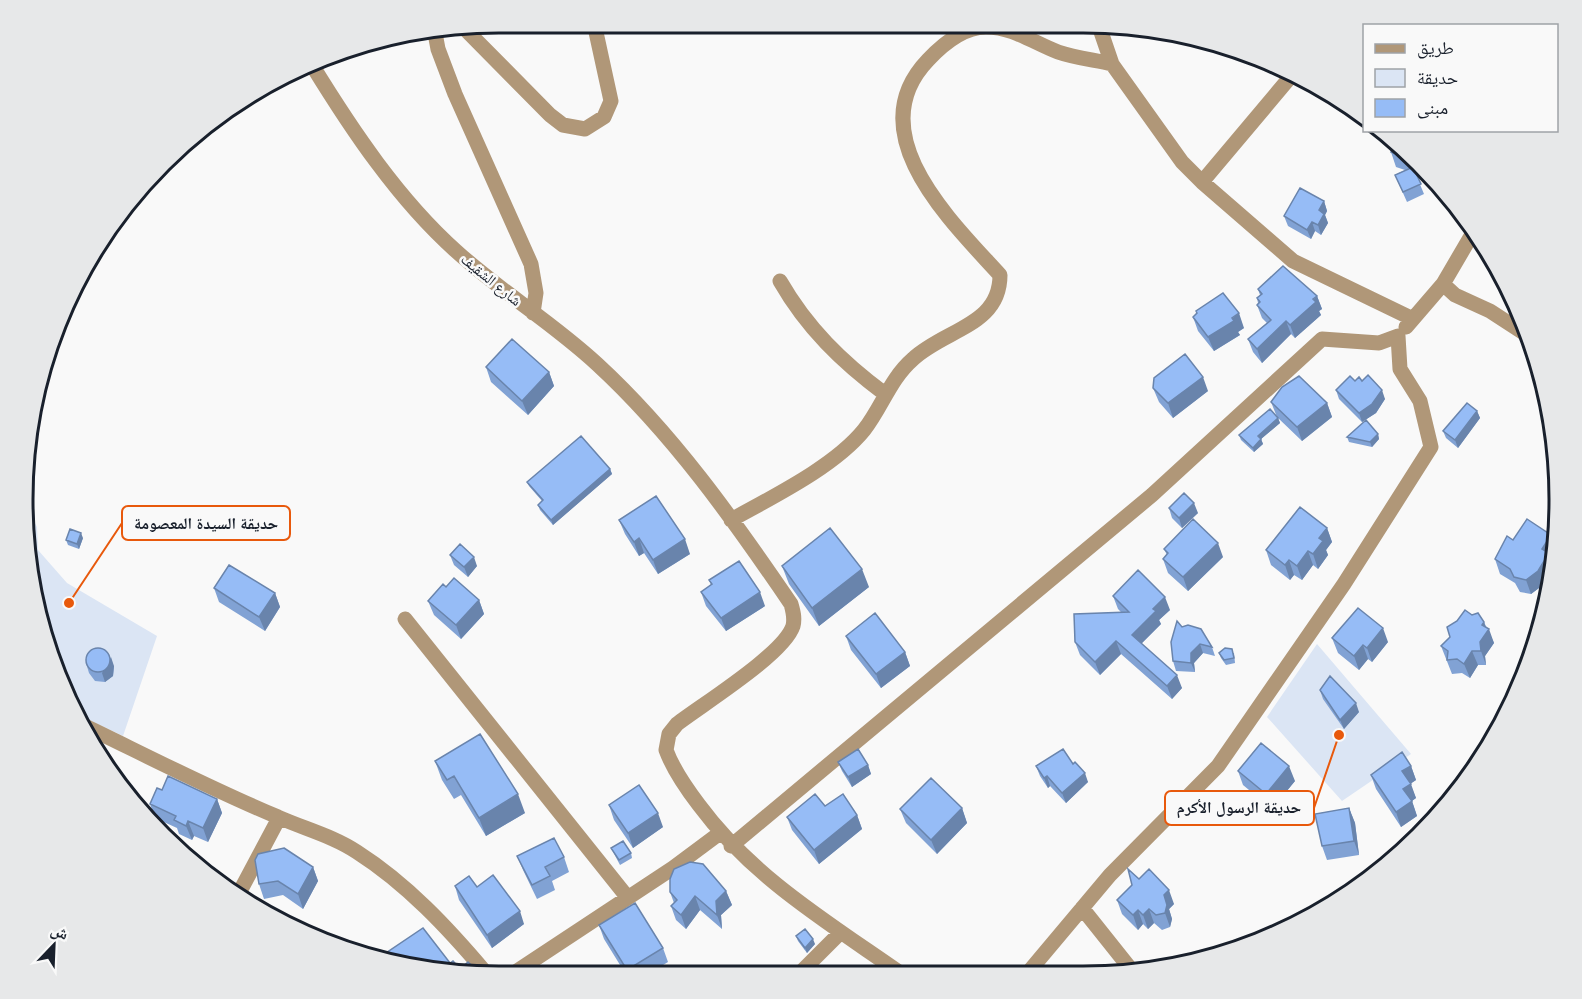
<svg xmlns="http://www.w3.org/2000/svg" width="1582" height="999" font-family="Mulish,'Noto Naskh Arabic',sans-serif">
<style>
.green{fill:#dbe5f4}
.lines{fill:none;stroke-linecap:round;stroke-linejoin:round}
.minor{stroke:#b09778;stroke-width:15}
.wall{fill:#81a2d4}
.shaded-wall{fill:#6984ac}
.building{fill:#96bcf6;stroke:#6984ac;stroke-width:1.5}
.labels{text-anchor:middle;stroke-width:5;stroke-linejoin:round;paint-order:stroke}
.street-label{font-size:15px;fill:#19202c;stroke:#f9f9f9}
.rim{fill:none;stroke:#19202c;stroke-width:3}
.leader{fill:none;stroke:#e8590c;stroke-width:2}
.callout-dot{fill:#e8590c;stroke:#f9f9f9;stroke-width:2}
.callout{fill:#f9f9f9;stroke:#e8590c;stroke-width:2}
.callout-label{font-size:16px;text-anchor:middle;font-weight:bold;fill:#19202c}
</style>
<rect width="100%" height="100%" fill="#f9f9f9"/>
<path class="green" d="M 28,510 L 37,527 L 38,550 L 67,583 L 157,636 L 123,736 L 81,716 L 39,623 Z
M 1317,644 L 1411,754 L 1342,801 L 1267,717 Z"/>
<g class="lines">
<path class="minor" d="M 1099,26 L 1112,64 L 1182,162 L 1202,182 L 1293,261 L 1413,319
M 464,28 L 550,115 L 563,125 L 585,129 L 604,117 L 611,101 L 594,23
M 435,33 L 438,49 L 455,94 L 531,264 L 536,293 L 533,313
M 312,65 C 352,130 398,199 456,251 C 501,292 553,323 597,364 C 673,434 733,519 791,604 C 793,611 795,618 793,626 C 784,654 703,704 677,724 L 669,734 L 666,750 C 673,769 686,788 699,805 C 753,878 829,923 903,975
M 1202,182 L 1292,75
M 780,281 C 807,328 842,362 885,394
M 1443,284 L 1474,231
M 1406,327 L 1443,284 L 1455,295 L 1490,311 L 1530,337
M 731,520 C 772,497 834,467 864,430 C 882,407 890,379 913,359 C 945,329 1000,326 1000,275 C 951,221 858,133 928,60 C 943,44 963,27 986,27 C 1013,27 1034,43 1058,52 C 1075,58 1095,60 1112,64
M 405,619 L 628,898
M 85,726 C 149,757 213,790 278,817 C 305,829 333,836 357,852 C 407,884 448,928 486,973
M 731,846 L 1152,495 L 1322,339 L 1379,343 L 1398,336 L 1400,369 L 1420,401 L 1431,447 L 1344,584 L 1218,766 L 1110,875 L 1026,975
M 238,895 L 279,818
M 1082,908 L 1133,972
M 514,973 L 673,868 L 720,833
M 799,974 L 841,932"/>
</g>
<path class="wall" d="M 1395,142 L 1426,171 L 1412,165 L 1424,194 L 1407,202 L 1395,175 L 1405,170 L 1396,167 L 1391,152 Z
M 1324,201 L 1327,211 L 1325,215 L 1328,223 L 1321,235 L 1315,231 L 1311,239 L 1288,226 L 1284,216 Z
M 1504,280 L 1520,314 L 1516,315 L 1504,292 L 1501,282 Z
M 1258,289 L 1317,296 L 1322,309 L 1319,311 L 1321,315 L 1295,338 L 1291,334 L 1262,363 L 1253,352 L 1248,339 L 1267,323 L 1262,318 L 1257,305 L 1258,303 L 1257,298 L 1260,295 Z
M 1196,311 L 1244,328 L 1238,332 L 1240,335 L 1214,351 L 1198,331 L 1193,317 L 1197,314 Z
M 486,367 L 549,372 L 554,386 L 528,415 L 491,382 Z
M 1355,381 L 1362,381 L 1385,399 L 1376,413 L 1362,422 L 1339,399 L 1336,390 Z
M 1153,388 L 1208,391 L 1173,418 L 1159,402 Z
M 1271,402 L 1327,403 L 1332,417 L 1302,441 L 1277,417 Z
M 1477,411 L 1480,418 L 1458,448 L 1446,438 L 1443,431 Z
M 1278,418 L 1280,423 L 1261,439 L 1263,444 L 1254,452 L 1241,440 L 1239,435 Z
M 1378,434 L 1379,439 L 1372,447 L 1349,442 L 1347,437 Z
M 610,469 L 612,474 L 553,525 L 540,510 L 538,505 L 542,501 L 529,486 L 527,482 Z
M 1169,508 L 1198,513 L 1182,528 L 1172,518 Z
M 619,520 L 690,554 L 658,574 L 644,553 L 639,556 L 625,534 Z
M 1327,528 L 1332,542 L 1326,550 L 1328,555 L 1318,569 L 1313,565 L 1302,580 L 1294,575 L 1290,580 L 1271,565 L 1266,550 Z
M 1551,535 L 1556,548 L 1551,557 L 1553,564 L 1552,571 L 1543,585 L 1531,594 L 1520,592 L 1515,583 L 1500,574 L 1495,559 L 1513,540 Z
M 83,538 L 79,549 L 68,545 L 66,540 Z
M 1164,549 L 1223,557 L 1188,591 L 1168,573 L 1163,559 L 1167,555 Z
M 450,555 L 477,566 L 468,577 L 454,565 Z
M 782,566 L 869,587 L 819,626 L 789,584 Z
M 709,580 L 765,606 L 726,631 L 706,606 L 701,592 L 711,585 Z
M 446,587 L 479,600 L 484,614 L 461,639 L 434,615 L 428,601 Z
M 214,588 L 275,593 L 280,607 L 265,631 L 219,602 Z
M 1113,596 L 1170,610 L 1159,620 L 1161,624 L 1141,644 L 1182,688 L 1172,699 L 1121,654 L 1100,675 L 1080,655 L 1075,642 L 1121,612 L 1118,609 Z
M 1484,622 L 1494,643 L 1485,656 L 1486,665 L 1478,665 L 1470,678 L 1462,673 L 1452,674 L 1441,646 Z
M 1182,627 L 1212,647 L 1215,656 L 1203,653 L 1194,663 L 1195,672 L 1176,671 L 1173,661 Z
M 846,636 L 905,652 L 910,666 L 881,688 L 851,650 Z
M 1332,638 L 1388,642 L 1372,662 L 1368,659 L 1359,670 L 1338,653 Z
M 1219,653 L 1234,653 L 1235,663 L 1226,665 L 1221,658 Z
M 86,663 L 114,666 L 113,676 L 105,682 L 95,681 L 89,673 Z
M 1320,690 L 1359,712 L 1344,729 L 1323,699 Z
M 435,761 L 525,813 L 486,836 L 461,795 L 454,799 L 442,780 Z
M 838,762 L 868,765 L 871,774 L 852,787 L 842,771 Z
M 1073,764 L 1088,782 L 1066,803 L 1050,786 L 1048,788 L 1040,776 L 1036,766 Z
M 1411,766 L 1416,780 L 1410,784 L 1416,798 L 1412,801 L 1417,816 L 1401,827 L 1376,789 L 1371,775 Z
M 1238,771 L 1295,781 L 1272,809 L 1243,785 Z
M 162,790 L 217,799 L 222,813 L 208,842 L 194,836 L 192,840 L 179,834 L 177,828 L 155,818 L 150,804 Z
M 609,805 L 663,827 L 633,848 L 614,820 Z
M 825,806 L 857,815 L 862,829 L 819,864 L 792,830 L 787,817 Z
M 962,808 L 967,823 L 937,854 L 906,823 L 900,809 Z
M 1349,808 L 1355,823 L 1359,855 L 1327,860 L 1322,846 Z
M 611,848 L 631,853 L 632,858 L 620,865 Z
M 517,856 L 564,857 L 569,872 L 552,881 L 555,890 L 537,899 L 523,870 Z
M 313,867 L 318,881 L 303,909 L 283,895 L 264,899 L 259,884 Z
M 1139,879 L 1174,904 L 1169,909 L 1172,919 L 1170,927 L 1162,930 L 1154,923 L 1148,929 L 1143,924 L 1138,930 L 1122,914 L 1117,900 Z
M 455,886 L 477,887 L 524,924 L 492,948 L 459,900 Z
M 726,891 L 732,905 L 721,915 L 722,929 L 700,910 L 686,929 L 676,920 L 671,906 L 674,903 L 670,892 Z
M 599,925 L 663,948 L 668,962 L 650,973 L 625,973 L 604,939 Z
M 796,936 L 815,944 L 807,953 L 798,941 Z"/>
<path class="shaded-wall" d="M 759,24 L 765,24 L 760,28 Z
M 1324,201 L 1327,211 L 1325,215 L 1328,223 L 1321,235 L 1318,225 L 1319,210 Z
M 1312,222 L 1315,231 L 1311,239 L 1307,230 Z
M 1317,296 L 1322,309 L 1319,311 L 1321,315 L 1295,338 L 1290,325 Z
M 1239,313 L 1244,328 L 1238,332 L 1240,335 L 1214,351 L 1208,337 Z
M 1286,321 L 1291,334 L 1262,363 L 1257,349 Z
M 549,372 L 554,386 L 528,415 L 522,401 Z
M 1203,377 L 1208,391 L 1173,418 L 1168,403 Z
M 1382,390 L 1385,399 L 1376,413 L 1362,422 L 1359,413 Z
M 1327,403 L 1332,417 L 1302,441 L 1297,427 Z
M 1477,411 L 1480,418 L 1458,448 L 1455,440 Z
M 1278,418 L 1280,423 L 1261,439 L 1263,444 L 1254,452 L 1253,448 L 1258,436 Z
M 1378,434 L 1379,439 L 1372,447 L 1370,442 Z
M 610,469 L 612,474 L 553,525 L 551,520 Z
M 1194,503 L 1198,513 L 1182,528 L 1179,518 Z
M 1327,528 L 1332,542 L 1326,550 L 1328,555 L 1318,569 L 1313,554 L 1319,538 Z
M 81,533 L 83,538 L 79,549 L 77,544 Z
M 1551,535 L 1556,548 L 1551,557 L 1553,564 L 1552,571 L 1543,585 L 1531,594 L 1526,580 L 1542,549 Z
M 639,538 L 644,553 L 639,556 L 634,542 Z
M 685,539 L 690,554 L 658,574 L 653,560 Z
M 1218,543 L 1223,557 L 1188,591 L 1183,577 Z
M 1308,551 L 1313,565 L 1302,580 L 1297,566 Z
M 474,557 L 477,566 L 468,577 L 464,567 Z
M 1289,560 L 1294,575 L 1290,580 L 1285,565 Z
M 862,569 L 869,587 L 819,626 L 812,608 Z
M 760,592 L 765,606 L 726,631 L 721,618 Z
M 275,593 L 280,607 L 265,631 L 259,617 Z
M 1165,597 L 1170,610 L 1159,620 L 1161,624 L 1137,648 L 1132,635 L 1153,609 Z
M 479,600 L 484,614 L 461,639 L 456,625 Z
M 1484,622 L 1487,631 L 1489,629 L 1494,643 L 1485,656 L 1486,665 L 1481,651 L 1480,642 L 1482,625 Z
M 1383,628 L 1388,642 L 1372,662 L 1367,648 Z
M 1116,641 L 1121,654 L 1100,675 L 1095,662 Z
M 1200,644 L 1203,653 L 1194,663 L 1195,672 L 1191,663 L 1191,653 Z
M 1363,645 L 1368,659 L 1359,670 L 1354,656 Z
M 1472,651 L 1478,665 L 1470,678 L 1464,664 Z
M 905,652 L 910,666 L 881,688 L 876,674 Z
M 111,657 L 114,666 L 113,676 L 105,682 L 102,673 Z
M 1177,675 L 1182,688 L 1172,699 L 1167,686 Z
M 1356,703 L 1359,712 L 1344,729 L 1340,720 Z
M 868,765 L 871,774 L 852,787 L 848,777 Z
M 1289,766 L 1295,781 L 1272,809 L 1266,794 Z
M 1411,766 L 1416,780 L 1407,786 L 1402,771 Z
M 1085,773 L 1088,782 L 1066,803 L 1062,793 Z
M 1047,776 L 1050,786 L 1048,788 L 1044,778 Z
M 1411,784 L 1416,798 L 1409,803 L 1403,789 Z
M 518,794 L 525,813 L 486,836 L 479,818 Z
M 217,799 L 222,813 L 208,842 L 203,828 Z
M 1412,801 L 1417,816 L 1401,827 L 1396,812 Z
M 962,808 L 967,823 L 937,854 L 931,840 Z
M 1349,808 L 1355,823 L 1359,855 L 1354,841 Z
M 658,813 L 663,827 L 633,848 L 628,833 Z
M 857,815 L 862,829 L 819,864 L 814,850 Z
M 188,821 L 194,836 L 192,840 L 186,826 Z
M 313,867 L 318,881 L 303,909 L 298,894 Z
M 1169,890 L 1174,904 L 1169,909 L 1172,919 L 1170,927 L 1165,913 L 1164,895 Z
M 726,891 L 732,905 L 721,915 L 722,929 L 717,915 L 716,901 Z
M 695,896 L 700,910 L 686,929 L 681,915 Z
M 1149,909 L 1154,923 L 1148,929 L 1143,915 Z
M 1138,910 L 1143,924 L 1138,930 L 1133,915 Z
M 520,911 L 524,924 L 492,948 L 487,935 Z
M 813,939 L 815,944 L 807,953 L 805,948 Z"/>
<path class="building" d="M 1395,142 L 1406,152 L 1410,160 L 1391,152 Z
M 1413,167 L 1421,184 L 1403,192 L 1395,175 Z
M 1300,188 L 1324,201 L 1319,210 L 1324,214 L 1318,225 L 1312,222 L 1307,230 L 1284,216 Z
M 1283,266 L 1317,296 L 1313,299 L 1316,302 L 1290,325 L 1286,321 L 1257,349 L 1248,339 L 1271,320 L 1257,305 L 1260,302 L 1257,298 L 1262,294 L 1258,289 Z
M 1504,280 L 1515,305 L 1513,306 L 1501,282 Z
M 1223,293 L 1239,313 L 1232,318 L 1234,321 L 1208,337 L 1193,317 L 1197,313 L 1196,311 Z
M 512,339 L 549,372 L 522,401 L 486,367 Z
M 1185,354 L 1203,377 L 1168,403 L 1153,388 L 1154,378 Z
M 1368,375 L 1382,390 L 1372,404 L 1359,413 L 1336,390 L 1350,376 L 1355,381 L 1359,377 L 1362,381 Z
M 1299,376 L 1327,403 L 1297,427 L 1271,402 L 1282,387 Z
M 1467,403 L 1477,411 L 1455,440 L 1443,431 Z
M 1270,409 L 1278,418 L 1258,436 L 1261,439 L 1253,448 L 1239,435 Z
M 1366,420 L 1378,434 L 1370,442 L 1347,437 Z
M 581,436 L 610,469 L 551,520 L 538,505 L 543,500 L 527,482 Z
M 1184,493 L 1194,503 L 1179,518 L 1169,508 Z
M 656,496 L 685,539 L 653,560 L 639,538 L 634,542 L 619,520 Z
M 1300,507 L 1327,528 L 1319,538 L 1323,541 L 1313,554 L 1308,551 L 1297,566 L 1289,560 L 1285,565 L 1266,550 Z
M 1193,519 L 1218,543 L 1183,577 L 1163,559 L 1168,553 L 1164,549 Z
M 1527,519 L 1551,535 L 1542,549 L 1549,553 L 1538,571 L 1526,580 L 1514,577 L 1510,569 L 1495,559 L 1507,536 L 1513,540 Z
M 830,528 L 862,569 L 812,608 L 782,566 Z
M 70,529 L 81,533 L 77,544 L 66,540 Z
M 460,544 L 474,557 L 464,567 L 450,555 Z
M 739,561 L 760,592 L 721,618 L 701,592 L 712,584 L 709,580 Z
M 229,565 L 275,593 L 259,617 L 214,588 Z
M 1138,570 L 1165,597 L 1153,609 L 1156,611 L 1132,635 L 1177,675 L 1167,686 L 1116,641 L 1095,662 L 1075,642 L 1074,614 L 1129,612 L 1113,596 Z
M 454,578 L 479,600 L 456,625 L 428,601 L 443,584 L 446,587 Z
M 1358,608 L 1383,628 L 1367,648 L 1363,645 L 1354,656 L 1332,638 Z
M 1465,610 L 1472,615 L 1478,613 L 1484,622 L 1482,625 L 1489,629 L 1480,642 L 1481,651 L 1472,651 L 1464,664 L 1457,659 L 1447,660 L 1448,651 L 1441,646 L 1450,637 L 1447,627 L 1457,621 Z
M 875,613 L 905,652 L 876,674 L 846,636 Z
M 1177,621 L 1182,627 L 1188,625 L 1201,629 L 1212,647 L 1200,644 L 1191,653 L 1191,663 L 1173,661 L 1171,642 Z
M86 660a12 12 0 1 1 24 0a12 12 0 1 1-24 0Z
M 1225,648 L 1232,649 L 1234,658 L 1224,660 L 1219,653 Z
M 1330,676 L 1356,703 L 1340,720 L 1320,690 Z
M 480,734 L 518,794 L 479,818 L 454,776 L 447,780 L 435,761 Z
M 1261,743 L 1289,766 L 1266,794 L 1238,771 Z
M 858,749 L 868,765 L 848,777 L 838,762 Z
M 1063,749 L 1073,764 L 1075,762 L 1085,773 L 1062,793 L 1047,776 L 1044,778 L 1036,766 Z
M 1402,752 L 1411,766 L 1402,771 L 1411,784 L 1403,789 L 1412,801 L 1396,812 L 1371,775 Z
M 168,776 L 217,799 L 203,828 L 188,821 L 186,826 L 174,820 L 176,816 L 150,804 L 157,788 L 162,790 Z
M 931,778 L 962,808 L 931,840 L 900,809 Z
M 639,785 L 658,813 L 628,833 L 609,805 Z
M 815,794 L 825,806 L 843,794 L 857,815 L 814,850 L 787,817 Z
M 1349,808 L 1354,841 L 1322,846 L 1315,814 Z
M 554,838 L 564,857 L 545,867 L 550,876 L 532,885 L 517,856 Z
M 623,841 L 631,853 L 619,860 L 611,848 Z
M 284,848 L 313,867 L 298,894 L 278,881 L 259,884 L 255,860 L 258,854 Z
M 690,862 L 703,864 L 726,891 L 716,901 L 717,915 L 695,896 L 681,915 L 671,906 L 677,900 L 670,892 L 670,879 L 674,869 Z
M 1128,869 L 1139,879 L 1149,869 L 1169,890 L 1164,895 L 1167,905 L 1165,913 L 1156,915 L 1149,909 L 1143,915 L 1138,910 L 1133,915 L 1117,900 L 1132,885 Z
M 493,875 L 520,911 L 487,935 L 455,886 L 469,876 L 477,887 Z
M 635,903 L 663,948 L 627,970 L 599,925 Z
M 423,928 L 450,963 L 453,961 L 462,971 L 460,973 L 438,972 L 386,959 L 383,955 Z
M 805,929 L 813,939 L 805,948 L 796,936 Z
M 468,962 L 480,973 L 465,973 L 461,968 Z"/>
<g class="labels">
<g class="street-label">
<text transform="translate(491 280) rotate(39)" y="5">شارع الشقيف</text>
</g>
</g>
<path d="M0 0H1582V999H0ZM499 33H1083A466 466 0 0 1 1549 499V500A466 466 0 0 1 1083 966H499A466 466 0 0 1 33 500V499A466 466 0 0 1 499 33Z" fill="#e7e8e9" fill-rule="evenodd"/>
<path class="rim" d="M499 33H1083A466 466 0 0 1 1549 499V500A466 466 0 0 1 1083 966H499A466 466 0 0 1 33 500V499A466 466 0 0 1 499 33Z"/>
<path class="leader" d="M69 603L122 523M1339 735L1314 808"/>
<g class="callout-dot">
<circle cx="69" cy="603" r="6"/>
<circle cx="1339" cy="735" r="6"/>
</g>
<g class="callout">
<rect x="122" y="506" width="168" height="34" rx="6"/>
<rect x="1165" y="791" width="149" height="34" rx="6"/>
</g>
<g class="callout-label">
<text x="206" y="529">حديقة السيدة المعصومة</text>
<text x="1239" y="813">حديقة الرسول الأكرم</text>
</g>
<rect x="1363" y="24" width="195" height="108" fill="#f9f9f9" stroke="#9fa2a7" stroke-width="1.5"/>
<rect x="1375" y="44" width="30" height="9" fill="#b09778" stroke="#9fa2a7" stroke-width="1.5"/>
<text x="1417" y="54" font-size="18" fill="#19202c">طريق</text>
<rect x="1375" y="69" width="30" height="18" fill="#dbe5f4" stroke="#9fa2a7" stroke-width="1.5"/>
<text x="1417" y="84" font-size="18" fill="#19202c">حديقة</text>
<rect x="1375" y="99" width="30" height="18" fill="#96bcf6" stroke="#9fa2a7" stroke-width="1.5"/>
<text x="1417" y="114" font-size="18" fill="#19202c">مبنى</text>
<g transform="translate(54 945) rotate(23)" stroke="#f9f9f9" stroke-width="4.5" paint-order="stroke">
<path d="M0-4.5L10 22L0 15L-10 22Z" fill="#19202c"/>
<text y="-9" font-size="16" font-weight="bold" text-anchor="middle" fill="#19202c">ش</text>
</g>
</svg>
